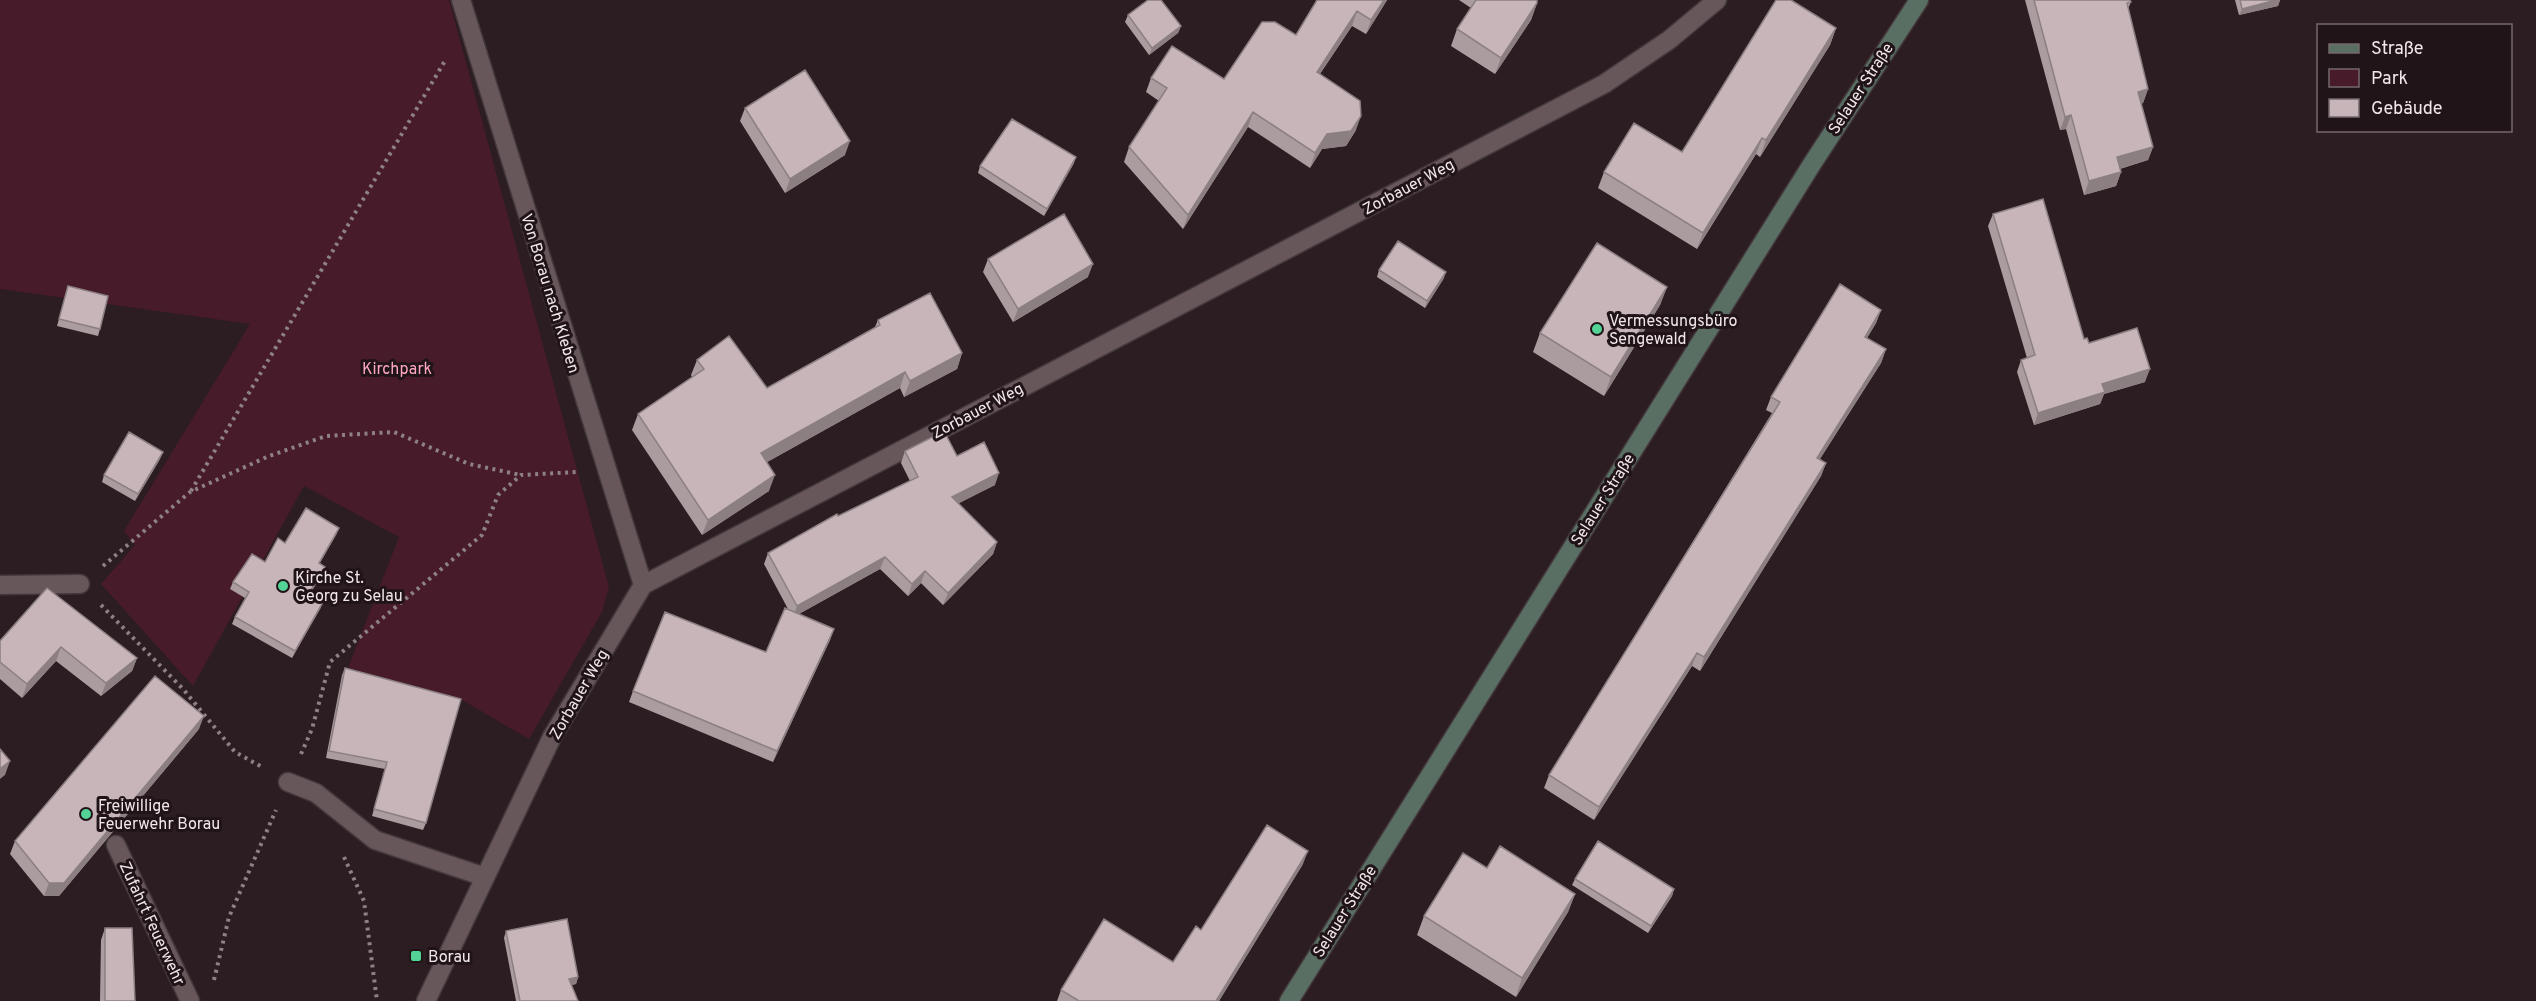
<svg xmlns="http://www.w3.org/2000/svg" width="2536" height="1001" font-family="Overpass,sans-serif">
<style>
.green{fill:#471b2a}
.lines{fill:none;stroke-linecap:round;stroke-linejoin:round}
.lane-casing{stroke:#44383c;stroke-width:21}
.street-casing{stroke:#44383c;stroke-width:21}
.secondary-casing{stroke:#44383c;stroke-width:21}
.path{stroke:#8d8185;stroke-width:4;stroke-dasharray:3 4.5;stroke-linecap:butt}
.lane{stroke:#67575b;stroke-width:18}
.street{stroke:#67575b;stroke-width:18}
.secondary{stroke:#596f63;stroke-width:18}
.wall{fill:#ab9c9f}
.shaded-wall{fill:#8b7f82}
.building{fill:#c7b5b9;stroke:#8b7f82;stroke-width:1.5}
.poi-dot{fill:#53d396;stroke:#211418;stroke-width:2}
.labels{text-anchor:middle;stroke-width:6;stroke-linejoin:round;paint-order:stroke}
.street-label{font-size:16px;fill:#f1e7ea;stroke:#211418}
.poi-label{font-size:16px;fill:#f1e7ea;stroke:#211418;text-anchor:start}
.park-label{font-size:16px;fill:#fda8c0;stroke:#211418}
</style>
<rect width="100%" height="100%" fill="#2b1d21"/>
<path class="green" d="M 0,0 L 449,0 L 609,587 L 602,612 L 529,739 L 462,700 L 348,668 L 399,537 L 304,486 L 193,686 L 101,584 L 135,545 L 124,531 L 250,324 L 0,289 Z"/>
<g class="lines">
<g class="lane-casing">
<path id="lane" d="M 116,845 L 190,1001"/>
</g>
<g class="street-casing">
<path id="street" d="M 461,0 L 643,585
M 0,585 L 80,584
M 288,782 L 316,793 L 375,840 L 485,877
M 426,1001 L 552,737 L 643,585 L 1604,84 L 1669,40 L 1717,0"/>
</g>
<g class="secondary-casing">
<path id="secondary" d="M 1289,1001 L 1812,164 L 1919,0"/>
</g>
<path class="path" d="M 191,491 L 446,59
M 103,566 L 190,492 L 269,456 L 326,436 L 394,432 L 469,464 L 521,475
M 101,605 L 183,689 L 235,752 L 262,767
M 301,754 L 312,729 L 330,662 L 482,535 L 498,495 L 521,475 L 577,472
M 344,857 L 364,901 L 377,1001
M 214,980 L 229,917 L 276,810"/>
<use href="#lane" class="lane"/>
<use href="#street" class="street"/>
<use href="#secondary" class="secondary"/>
</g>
<path class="wall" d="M 1317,0 L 1387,0 L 1366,34 L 1352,26 L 1320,74 L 1356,130 L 1346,146 L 1322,149 L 1310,168 L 1248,127 L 1183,229 L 1124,162 L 1129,147 L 1159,101 L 1146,92 L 1151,78 L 1224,79 L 1296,35 Z
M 1459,0 L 1537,0 L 1537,3 L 1531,20 L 1495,74 L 1451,46 L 1457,29 L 1471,8 Z
M 2025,0 L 2130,0 L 2131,2 L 2128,9 L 2148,89 L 2143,103 L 2141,104 L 2153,147 L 2148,160 L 2120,169 L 2121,172 L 2116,186 L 2084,195 L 2066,129 L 2060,130 Z
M 2235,0 L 2280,0 L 2278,6 L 2239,15 Z
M 1128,15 L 1181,26 L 1178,33 L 1149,55 L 1125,22 Z
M 1836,28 L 1830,45 L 1760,157 L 1756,154 L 1697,249 L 1598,188 L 1604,172 L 1682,152 Z
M 745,108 L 845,155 L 785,193 L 740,121 Z
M 1074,163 L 1044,216 L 978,173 L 980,166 Z
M 1993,214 L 2084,339 L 2145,382 L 2104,394 L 2100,404 L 2034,425 L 2017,372 L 2021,360 L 2027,358 L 1988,226 Z
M 988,259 L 1088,277 L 1013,322 L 983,272 Z
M 1379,270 L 1444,278 L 1425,308 L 1377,277 Z
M 68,286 L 100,329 L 98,336 L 57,326 Z
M 1667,287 L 1660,305 L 1604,396 L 1533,352 L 1540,333 Z
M 1881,310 L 1876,323 L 1867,338 L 1886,349 L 1881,363 L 1820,459 L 1826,463 L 1821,476 L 1700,671 L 1692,666 L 1594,820 L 1544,788 L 1549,775 L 1772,413 L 1766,410 L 1771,397 Z
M 878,320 L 962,353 L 957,369 L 904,397 L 900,388 L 767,462 L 769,491 L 702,535 L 632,430 L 638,414 L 692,377 L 691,375 L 697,360 L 767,388 L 875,327 Z
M 905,451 L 957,456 L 995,485 L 958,503 L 997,542 L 993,554 L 943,605 L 921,583 L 908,596 L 880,569 L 799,614 L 834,629 L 830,640 L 773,762 L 629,702 L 633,691 L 766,652 L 788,609 L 764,564 L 768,553 L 910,481 L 901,463 Z
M 160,459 L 135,501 L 102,482 L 104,475 Z
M 339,528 L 336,535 L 320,563 L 325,567 L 322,574 L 310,594 L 323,602 L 320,609 L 292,658 L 232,624 L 235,617 L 245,598 L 230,589 L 233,582 L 265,562 L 285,543 Z
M 47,588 L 137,658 L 132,671 L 101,696 L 56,661 L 22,698 L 0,679 L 0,641 Z
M 345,668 L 426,823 L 423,830 L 372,816 L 385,769 L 326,758 L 342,675 Z
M 199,729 L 59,896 L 44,896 L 10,854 L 15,841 Z
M 1303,864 L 1219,1001 L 1057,1001 L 1061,990 L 1173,962 Z
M 1487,868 L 1575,894 L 1568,912 L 1516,997 L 1417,935 L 1424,916 Z
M 1575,879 L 1674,889 L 1672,896 L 1648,933 L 1572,885 Z
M 105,928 L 135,1001 L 100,1001 L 101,940 Z
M 506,931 L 578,977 L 576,984 L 571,985 L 578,1001 L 516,1001 L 504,938 Z"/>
<path class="shaded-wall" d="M 1384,0 L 1387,0 L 1366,34 L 1371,20 Z
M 2276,0 L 2280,0 L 2278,6 L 2239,15 L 2242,9 Z
M 1537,3 L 1531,20 L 1495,74 L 1501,58 Z
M 1357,11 L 1352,26 L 1311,87 L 1317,72 Z
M 1181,26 L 1178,33 L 1149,55 L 1152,48 Z
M 1836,28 L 1830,45 L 1760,157 L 1766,140 Z
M 2148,89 L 2143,103 L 2133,106 L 2138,92 Z
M 1253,112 L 1248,127 L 1183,229 L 1188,215 Z
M 2071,115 L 2066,129 L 2060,130 L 2065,117 Z
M 1361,116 L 1356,130 L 1346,146 L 1322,149 L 1310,168 L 1315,153 L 1327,134 Z
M 1762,138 L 1756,154 L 1697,249 L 1703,233 Z
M 850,141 L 845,155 L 785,193 L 790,179 Z
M 2153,147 L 2148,160 L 2112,171 L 2117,157 Z
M 1076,157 L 1074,163 L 1044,216 L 1047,209 Z
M 2121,172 L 2116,186 L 2084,195 L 2089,181 Z
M 1093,264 L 1088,277 L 1013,322 L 1018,309 Z
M 1446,272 L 1444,278 L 1425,308 L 1427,301 Z
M 1667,287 L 1660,305 L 1604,396 L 1611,377 Z
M 1881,310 L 1876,323 L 1860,350 L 1865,337 Z
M 1886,349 L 1881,363 L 1812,471 L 1817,458 Z
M 962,353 L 957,369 L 904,397 L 910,381 Z
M 2150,369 L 2145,382 L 2104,394 L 2100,404 L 2034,425 L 2038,413 L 2102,384 Z
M 905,372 L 900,388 L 755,469 L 761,453 Z
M 163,452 L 160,459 L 135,501 L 138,494 Z
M 1826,463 L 1821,476 L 1700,671 L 1704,657 Z
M 999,473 L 995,485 L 948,509 L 952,497 Z
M 775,475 L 769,491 L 702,535 L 708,520 Z
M 339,528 L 336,535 L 316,569 L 319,563 Z
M 997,542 L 993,554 L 943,605 L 948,593 Z
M 885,557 L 880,569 L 793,617 L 797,606 Z
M 325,567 L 322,574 L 306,600 L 309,593 Z
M 925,571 L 921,583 L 908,596 L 912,584 Z
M 323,602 L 320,609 L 292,658 L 295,651 Z
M 834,629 L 830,640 L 773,762 L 777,751 Z
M 61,647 L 56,661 L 22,698 L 27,684 Z
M 1697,653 L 1692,666 L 1594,820 L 1599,807 Z
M 137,658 L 132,671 L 101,696 L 106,683 Z
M 204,716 L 199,729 L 59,896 L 44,896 L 49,883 Z
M 10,761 L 5,775 L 0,779 L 0,769 Z
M 1308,851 L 1303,864 L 1219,1001 L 1216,1001 Z
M 1674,889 L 1672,896 L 1648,933 L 1651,926 Z
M 1575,894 L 1568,912 L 1516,997 L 1522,978 Z
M 578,977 L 576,984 L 566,986 L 569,979 Z"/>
<path class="building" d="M 1148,0 L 1161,0 L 1181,26 L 1152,48 L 1128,15 Z
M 1317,0 L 1384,0 L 1371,20 L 1357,11 L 1317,72 L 1360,101 L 1361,116 L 1351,131 L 1327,134 L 1315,153 L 1253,112 L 1188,215 L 1129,147 L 1167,88 L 1151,78 L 1172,46 L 1224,79 L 1262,22 L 1275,22 L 1296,35 Z
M 1476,0 L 1537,0 L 1537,3 L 1501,58 L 1457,29 Z
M 1776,0 L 1791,0 L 1836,28 L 1766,140 L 1762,138 L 1703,233 L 1604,172 L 1634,123 L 1682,152 Z
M 2034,0 L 2130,0 L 2131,2 L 2127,3 L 2148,89 L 2138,92 L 2153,147 L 2117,157 L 2121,172 L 2089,181 L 2071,115 L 2065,117 Z
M 2240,0 L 2276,0 L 2242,9 Z
M 805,70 L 850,141 L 790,179 L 745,108 Z
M 1012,119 L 1076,157 L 1047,209 L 980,166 Z
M 2043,199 L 2084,339 L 2087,338 L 2089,343 L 2137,328 L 2150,369 L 2102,384 L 2105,392 L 2038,413 L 2021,360 L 2035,355 L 1993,214 Z
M 1064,214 L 1093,264 L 1018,309 L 988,259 Z
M 1398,241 L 1446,272 L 1427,301 L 1379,270 Z
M 1597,243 L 1667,287 L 1611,377 L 1540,333 Z
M 1840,284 L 1881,310 L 1865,337 L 1886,349 L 1817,458 L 1826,463 L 1704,657 L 1697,653 L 1599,807 L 1549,775 L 1780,402 L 1771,397 Z
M 68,286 L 108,296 L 100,329 L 59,319 Z
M 930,293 L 962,353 L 910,381 L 905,372 L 761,453 L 775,475 L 708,520 L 638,414 L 704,369 L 697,360 L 729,336 L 767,388 L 880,325 L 878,320 Z
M 944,431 L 957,456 L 984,442 L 999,473 L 952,497 L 997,542 L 948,593 L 925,571 L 912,584 L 885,557 L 797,606 L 768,553 L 837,514 L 838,516 L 918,477 L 905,451 Z
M 129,432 L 163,452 L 138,494 L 104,475 Z
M 306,508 L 339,528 L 319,563 L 325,567 L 309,593 L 323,602 L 295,651 L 235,617 L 249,592 L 233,582 L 252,554 L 265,562 L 278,538 L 285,543 Z
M 47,588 L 137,658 L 106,683 L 61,647 L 27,684 L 0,662 L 0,641 Z
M 785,608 L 834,629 L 777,751 L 633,691 L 665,612 L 766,652 Z
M 345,668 L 461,699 L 426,823 L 374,809 L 387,762 L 329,751 Z
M 155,676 L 204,716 L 64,883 L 49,883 L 15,841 Z
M 0,749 L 10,761 L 0,769 Z
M 1267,825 L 1308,851 L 1216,1001 L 1079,1001 L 1061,990 L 1104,919 L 1173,962 L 1196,926 L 1201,930 Z
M 1598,841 L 1674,889 L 1651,926 L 1575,879 Z
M 1500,846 L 1575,894 L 1522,978 L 1424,916 L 1463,853 L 1487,868 Z
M 567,919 L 578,977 L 569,979 L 578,1001 L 520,1001 L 506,931 Z
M 105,928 L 132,928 L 135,1001 L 105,1001 Z"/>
<g class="poi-dot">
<circle cx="1597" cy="329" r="6"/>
<circle cx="283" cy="586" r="6"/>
<circle cx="86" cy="814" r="6"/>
<rect x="410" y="950" width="12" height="12" rx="3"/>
</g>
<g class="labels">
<g class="street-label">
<text transform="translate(1860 88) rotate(-57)" y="6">Selauer Straße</text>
<text transform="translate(1408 186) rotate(-28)" y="6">Zorbauer Weg</text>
<text transform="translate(551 293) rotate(73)" y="6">Von Borau nach Kleben</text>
<text transform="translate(977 410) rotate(-28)" y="6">Zorbauer Weg</text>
<text transform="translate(1602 499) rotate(-58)" y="6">Selauer Straße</text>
<text transform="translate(578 694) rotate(-60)" y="6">Zorbauer Weg</text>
<text transform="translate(1344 911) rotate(-58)" y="6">Selauer Straße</text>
<text transform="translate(153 923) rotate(65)" y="6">Zufahrt Feuerwehr</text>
</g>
<g class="poi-label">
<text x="1609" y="326">Vermessungsbüro<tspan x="1609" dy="18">Sengewald</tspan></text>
<text x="295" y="583">Kirche St.<tspan x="295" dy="18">Georg zu Selau</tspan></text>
<text x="98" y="811">Freiwillige<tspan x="98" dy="18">Feuerwehr Borau</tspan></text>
<text x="428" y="962">Borau</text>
</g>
<g class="park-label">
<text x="397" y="374">Kirchpark</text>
</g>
</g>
<rect x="2317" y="24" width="195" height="108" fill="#211418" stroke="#74686c" stroke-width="1.5"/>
<rect x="2329" y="44" width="30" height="9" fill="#596f63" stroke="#74686c" stroke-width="1.5"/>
<text x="2371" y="54" font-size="18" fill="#f1e7ea">Straße</text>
<rect x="2329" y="69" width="30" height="18" fill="#471b2a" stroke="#74686c" stroke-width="1.5"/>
<text x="2371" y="84" font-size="18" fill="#f1e7ea">Park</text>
<rect x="2329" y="99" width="30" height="18" fill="#c7b5b9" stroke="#74686c" stroke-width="1.5"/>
<text x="2371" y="114" font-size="18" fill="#f1e7ea">Gebäude</text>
</svg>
